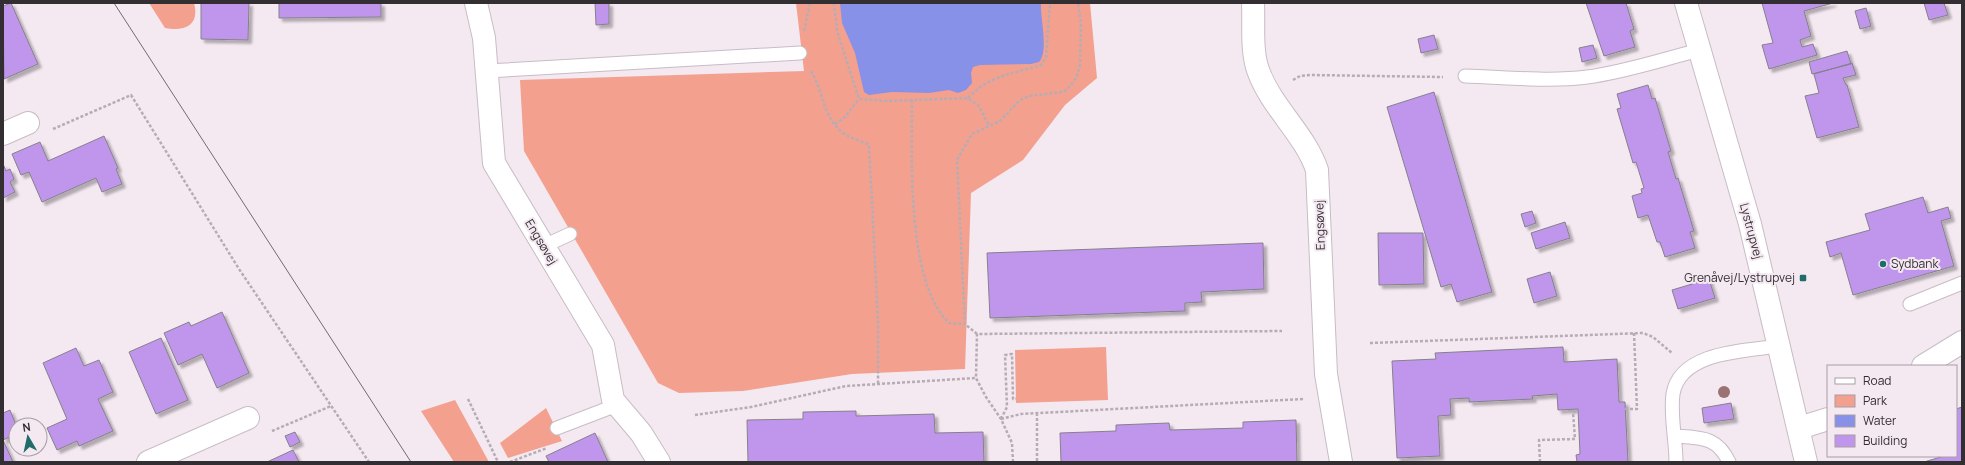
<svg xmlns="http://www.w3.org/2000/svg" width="1965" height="465" font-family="Manrope,sans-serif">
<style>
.green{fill:#f4a08f}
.water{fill:#8791e8}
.building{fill:#c096ec;stroke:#85808b;filter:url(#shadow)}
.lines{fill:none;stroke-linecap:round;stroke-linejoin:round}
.service-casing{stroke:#c8bcc5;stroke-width:15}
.minor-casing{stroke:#c8bcc5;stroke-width:24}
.tertiary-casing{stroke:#c8bcc5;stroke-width:24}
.path{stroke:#b6acb4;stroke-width:2.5;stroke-dasharray:3 2;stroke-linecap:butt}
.service{stroke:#fff;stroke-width:13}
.minor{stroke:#fff;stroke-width:22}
.tertiary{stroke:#fff;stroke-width:22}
.tram{stroke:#726b70;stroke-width:1}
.tree{fill:#9a7271}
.poi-dot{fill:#206c6a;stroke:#f4e8f1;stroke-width:1.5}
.labels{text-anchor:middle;stroke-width:4;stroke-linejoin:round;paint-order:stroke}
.street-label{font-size:12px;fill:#332e32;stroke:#f4e8f1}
.poi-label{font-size:12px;fill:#332e32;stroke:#f4e8f1;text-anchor:start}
</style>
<defs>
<filter id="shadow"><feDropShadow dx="3.5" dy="3.5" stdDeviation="1" flood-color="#0004"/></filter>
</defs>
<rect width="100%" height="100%" fill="#f4e8f1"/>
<path class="green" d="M 149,3 L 194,3 C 200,25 185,32 165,28 Z
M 796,3 L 1090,3 L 1097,78 L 1065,105 L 1023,160 L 971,193 L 965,369 L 852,374 L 743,391 L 679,393 L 658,383 L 524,151 L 520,80 L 804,71 Z
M 1106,347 L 1108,400 L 1016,403 L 1015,350 Z
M 455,400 L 489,462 L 454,462 L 421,411 Z
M 546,408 L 562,441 L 508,458 L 500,443 Z"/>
<path class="water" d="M 840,3 L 1041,3 C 1040,18 1049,51 1039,62 L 1031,64 L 980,65 L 973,67 L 971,73 L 972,83 L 966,90 L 958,93 L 949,90 L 929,93 L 892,92 L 869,95 L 864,92 L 855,53 L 842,23 Z"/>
<path class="building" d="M 11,3 L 38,64 L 4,79 L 3,6 Z
M 201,3 L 249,3 L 248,40 L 201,39 Z
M 279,3 L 381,3 L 381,17 L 279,18 Z
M 595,3 L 609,3 L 609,24 L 596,25 Z
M 1586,3 L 1626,3 L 1634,29 L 1630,31 L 1635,47 L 1604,56 Z
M 1762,3 L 1833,3 L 1804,11 L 1811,36 L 1800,40 L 1802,47 L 1813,44 L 1817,55 L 1769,69 L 1762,45 L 1773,43 Z
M 1924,3 L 1944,3 L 1948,15 L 1929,20 Z
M 1866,8 L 1871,26 L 1860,29 L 1855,11 Z
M 1434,35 L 1438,49 L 1421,53 L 1418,39 Z
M 1593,45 L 1597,58 L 1582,62 L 1579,48 Z
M 1847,51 L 1851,64 L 1812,74 L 1809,62 Z
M 1852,63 L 1856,75 L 1843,78 L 1846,85 L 1847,85 L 1859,127 L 1817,138 L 1805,96 L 1819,93 L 1814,74 Z
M 1648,85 L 1652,99 L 1655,98 L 1671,151 L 1668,152 L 1676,179 L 1678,178 L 1694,231 L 1690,232 L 1695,248 L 1665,257 L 1660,242 L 1657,242 L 1648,215 L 1638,218 L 1632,196 L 1642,193 L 1641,189 L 1644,188 L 1636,162 L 1633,163 L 1617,109 L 1621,108 L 1617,94 Z
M 1434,92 L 1492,292 L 1457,302 L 1451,284 L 1441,287 L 1387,107 Z
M 104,136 L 118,168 L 116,169 L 122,184 L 102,192 L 96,178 L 42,202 L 29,172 L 21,175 L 12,154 L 40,142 L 48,161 Z
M 3,164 L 6,171 L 10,169 L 14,179 L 10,182 L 15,192 L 3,198 Z
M 1923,197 L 1928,213 L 1948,207 L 1951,218 L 1941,221 L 1954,266 L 1853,295 L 1841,253 L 1830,257 L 1826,242 L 1870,230 L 1865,214 Z
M 1532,211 L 1536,223 L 1525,227 L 1521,214 Z
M 1565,222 L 1570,238 L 1536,249 L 1531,233 Z
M 1378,233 L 1423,233 L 1424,284 L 1379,285 Z
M 1263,243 L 1264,289 L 1201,292 L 1202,302 L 1185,303 L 1185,311 L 990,318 L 987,253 Z
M 1550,272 L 1557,296 L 1534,303 L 1527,279 Z
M 1709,279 L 1715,298 L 1678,309 L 1672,290 Z
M 222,312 L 249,373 L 217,388 L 202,354 L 178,365 L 164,333 L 189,322 L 191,326 Z
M 161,338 L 188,400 L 156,414 L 129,352 Z
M 1563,347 L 1564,362 L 1617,359 L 1619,402 L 1625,402 L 1628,462 L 1577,462 L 1576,455 L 1580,454 L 1578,409 L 1558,410 L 1557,394 L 1532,396 L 1533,399 L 1469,402 L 1469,398 L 1450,399 L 1451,415 L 1438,416 L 1440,456 L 1397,458 L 1392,361 L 1436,359 L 1435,353 Z
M 76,348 L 84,366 L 99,360 L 113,392 L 98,399 L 113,431 L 79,446 L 77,441 L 57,450 L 47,428 L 67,419 L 43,363 Z
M 1731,403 L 1734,419 L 1704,423 L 1702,408 Z
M 1962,407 L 1962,462 L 1924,462 L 1944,456 L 1956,456 L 1956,409 Z
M 10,410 L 16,425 L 16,434 L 3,440 L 13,462 L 3,462 L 3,413 Z
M 856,411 L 856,416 L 934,414 L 935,433 L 983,432 L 984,462 L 748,462 L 747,420 L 803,419 L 803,412 Z
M 1296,420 L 1297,462 L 1061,462 L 1060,433 L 1116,431 L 1116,425 L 1169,423 L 1170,430 L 1243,428 L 1243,422 Z
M 295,432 L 300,442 L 290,447 L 285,436 Z
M 595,433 L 608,462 L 549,462 L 546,456 Z
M 293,450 L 299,462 L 267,462 Z"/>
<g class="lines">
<g class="service-casing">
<path id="service" d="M 487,71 L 800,53
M 1465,76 C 1504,77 1549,82 1587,77 C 1625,72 1663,59 1700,50
M 544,246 L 570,234
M 1910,304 L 1962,283
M 557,428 L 617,405
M 1675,436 C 1700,438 1717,436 1729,462
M 1676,462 C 1676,440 1670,416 1673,394 C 1680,351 1746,351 1780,346"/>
</g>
<g class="minor-casing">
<path id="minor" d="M 476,3 L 484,38 L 494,163 L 603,345 L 613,400 L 641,433 L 659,462
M 1253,3 C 1254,24 1251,50 1258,70 C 1271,107 1305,134 1317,170 L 1326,374 L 1341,462
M 3,134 L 28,123
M 1923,366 L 1962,342
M 1799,428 L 1828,419
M 148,462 L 248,418"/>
</g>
<g class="tertiary-casing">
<path id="tertiary" d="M 1686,3 L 1750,224 L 1806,462"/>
</g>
<path class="path" d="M 834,3 L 837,31 L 859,99 L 887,101 L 968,98 L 979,106 L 989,126
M 804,31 L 810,3
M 811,71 C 824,92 822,116 843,133 C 850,138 861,141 869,145 L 878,320 L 878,384
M 1293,80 L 1300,76 L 1310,75 L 1443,77
M 968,98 C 989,75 1013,74 1041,65 L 1046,57 L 1050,3
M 912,100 C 912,158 906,282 949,323 L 965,324
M 835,124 L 844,118 L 859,99
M 53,129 L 131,95 L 239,269 L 369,462
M 977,334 L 965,324 L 957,160 L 972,134 L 1000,121 L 1020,100 L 1029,96 L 1064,92 L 1071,85 L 1077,76 L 1080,65 L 1081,25 L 1078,3
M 1370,343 L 1643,333 L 1653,337 L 1672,353
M 468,399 L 498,462
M 1625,409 L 1637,409 L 1634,333
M 1037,413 L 1037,462
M 695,415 L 751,407 L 846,386 L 976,378
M 1001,419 L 1021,414 L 1303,399
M 1001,419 L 1007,407 L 1005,355 L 1012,354 L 1013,399 L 1016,399
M 272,431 L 331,406
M 510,462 L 547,448
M 1013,462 L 1012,443 L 1001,419 L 986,397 L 976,378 L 977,334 L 1282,331
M 1540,462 L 1539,440 L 1575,439 L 1573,412 L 1578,412"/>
<use href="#service" class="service"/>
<use href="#minor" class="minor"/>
<use href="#tertiary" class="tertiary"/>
<path class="tram" d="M 114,3 L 411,462"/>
</g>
<circle class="tree" cx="1724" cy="392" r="6"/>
<g class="poi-dot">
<circle cx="1883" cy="264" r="4"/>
<rect x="1799" y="274" width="8" height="8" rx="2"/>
</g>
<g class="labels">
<g class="street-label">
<text transform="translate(1320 225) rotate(-92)" y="4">Engsøvej</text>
<text transform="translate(1751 231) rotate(75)" y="4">Lystrupvej</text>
<text transform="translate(541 242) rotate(59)" y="4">Engsøvej</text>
</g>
<g class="poi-label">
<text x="1891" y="268">Sydbank</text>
<text x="1795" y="282" text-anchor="end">Grenåvej/Lystrupvej</text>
</g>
</g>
<rect width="1965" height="465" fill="none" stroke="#332e32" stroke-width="8"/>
<rect x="1827" y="365" width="130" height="92" fill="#f4e8f1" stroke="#a79ea5"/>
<rect x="1835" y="378" width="20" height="6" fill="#ffffff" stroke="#a79ea5"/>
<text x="1863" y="385" font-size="12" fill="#332e32">Road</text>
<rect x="1835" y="395" width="20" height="12" fill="#f4a08f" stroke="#a79ea5"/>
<text x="1863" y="405" font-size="12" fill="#332e32">Park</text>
<rect x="1835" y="415" width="20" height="12" fill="#8791e8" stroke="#a79ea5"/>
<text x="1863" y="425" font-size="12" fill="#332e32">Water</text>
<rect x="1835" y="435" width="20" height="12" fill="#c096ec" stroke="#a79ea5"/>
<text x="1863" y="445" font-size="12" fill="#332e32">Building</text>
<g transform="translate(28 437) rotate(351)"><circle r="19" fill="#f4e8f1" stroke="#a79ea5"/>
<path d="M0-3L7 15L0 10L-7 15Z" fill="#206c6a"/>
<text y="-6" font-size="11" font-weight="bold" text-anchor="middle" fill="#332e32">N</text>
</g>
</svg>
